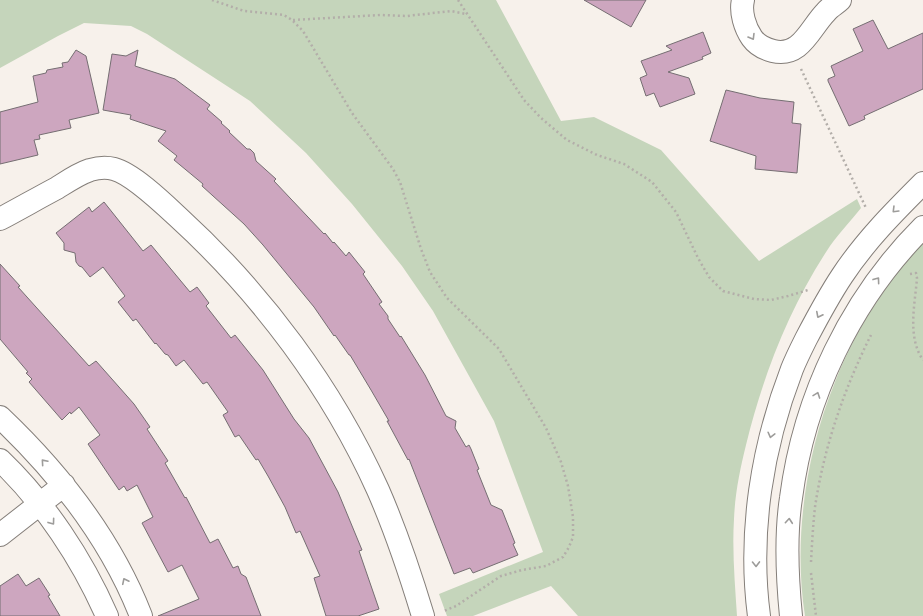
<svg xmlns="http://www.w3.org/2000/svg" width="923" height="616" font-family="Helvetica,sans-serif">
<style>
.green{fill:#c5d5bb}
.building{fill:#cda6bf;stroke:#756e72}
.lines{fill:none;stroke-linecap:round;stroke-linejoin:round}
.minor-casing{stroke:#847e79;stroke-width:24}
.path{stroke:#b3aea9;stroke-width:2.5;stroke-dasharray:2 3;stroke-linecap:butt}
.minor{stroke:#fff;stroke-width:22}
.oneway{stroke:#9d9c9a}
</style>
<rect width="100%" height="100%" fill="#f7f1eb"/>
<path class="green" d="M 0,0 L 496,0 L 561,121 L 594,117 L 661,150 L 759,261 L 857,199 L 861,208 C 851,221 839,233 830,246 C 790,306 763,375 746,445 C 740,469 735,494 734,519 C 732,551 735,584 737,616 L 578,616 L 551,586 L 473,616 L 447,616 L 439,594 L 543,552 L 494,421 L 433,311 L 402,266 L 352,204 L 306,153 L 250,101 L 147,34 L 131,26 L 84,23 L 58,36 L 0,68 Z
M 923,242 L 923,616 L 805,616 C 793,540 806,453 835,382 C 848,348 866,316 887,287 C 899,271 909,255 923,242 Z"/>
<path class="building" d="M 584,0 L 646,0 L 631,27 Z
M 873,20 L 888,49 L 923,33 L 923,89 L 864,116 L 865,119 L 849,126 L 828,81 L 828,79 L 835,76 L 831,66 L 863,51 L 853,29 Z
M 703,32 L 711,53 L 702,57 L 703,59 L 668,72 L 689,78 L 695,94 L 660,107 L 654,93 L 646,96 L 640,78 L 647,75 L 641,61 L 672,50 L 666,46 Z
M 76,50 L 86,56 L 99,113 L 69,120 L 71,128 L 39,135 L 40,139 L 34,140 L 38,155 L 0,164 L 0,112 L 38,102 L 33,76 L 46,73 L 47,70 L 63,67 L 62,63 L 68,62 Z
M 138,50 L 135,66 L 175,79 L 210,105 L 207,109 L 222,122 L 221,123 L 230,131 L 229,132 L 247,149 L 250,149 L 254,153 L 256,161 L 276,179 L 274,181 L 324,234 L 325,233 L 333,243 L 334,242 L 346,256 L 349,252 L 365,272 L 363,274 L 382,302 L 379,304 L 388,316 L 388,319 L 400,337 L 401,336 L 425,375 L 446,416 L 456,421 L 455,428 L 466,447 L 469,445 L 471,449 L 479,469 L 477,470 L 491,505 L 502,510 L 515,543 L 513,544 L 518,555 L 473,573 L 470,568 L 454,574 L 409,459 L 408,460 L 387,421 L 389,421 L 371,390 L 350,355 L 349,355 L 335,335 L 334,336 L 314,307 L 263,245 L 244,224 L 202,186 L 203,184 L 174,160 L 177,156 L 158,141 L 166,131 L 130,119 L 131,115 L 103,110 L 112,54 L 126,56 Z
M 726,90 L 760,98 L 794,102 L 792,123 L 801,124 L 797,173 L 755,169 L 756,156 L 710,141 Z
M 104,202 L 143,251 L 151,245 L 190,292 L 197,287 L 209,303 L 206,306 L 231,338 L 235,335 L 263,370 L 294,419 L 309,438 L 338,492 L 362,550 L 359,551 L 379,609 L 358,616 L 326,616 L 314,578 L 320,576 L 300,531 L 296,533 L 285,507 L 268,476 L 258,459 L 256,460 L 239,435 L 235,437 L 223,415 L 228,412 L 207,382 L 203,384 L 184,360 L 176,366 L 168,355 L 165,354 L 156,343 L 155,344 L 136,319 L 133,321 L 118,302 L 125,296 L 103,267 L 90,277 L 82,267 L 79,266 L 76,262 L 75,253 L 64,250 L 64,243 L 56,233 L 89,207 L 92,212 Z
M 0,264 L 20,286 L 18,287 L 89,366 L 96,361 L 134,404 L 150,427 L 147,429 L 168,461 L 165,463 L 185,498 L 186,497 L 210,543 L 218,539 L 233,568 L 238,566 L 241,574 L 246,577 L 261,616 L 158,616 L 199,599 L 182,565 L 168,572 L 142,523 L 153,517 L 137,485 L 127,491 L 124,486 L 119,490 L 88,444 L 100,435 L 79,407 L 71,414 L 70,412 L 62,420 L 29,382 L 32,379 L 26,373 L 28,372 L 0,339 Z
M 18,574 L 26,586 L 39,578 L 50,595 L 48,596 L 60,616 L 0,616 L 0,586 Z"/>
<g class="lines">
<g class="minor-casing">
<path id="minor" d="M 743,0 C 740,12 745,28 752,38 C 757,45 765,49 773,51 C 801,58 810,28 826,12 C 830,7 836,4 840,0
M 0,219 C 19,209 38,198 57,188 C 68,181 78,174 90,170 C 97,168 106,167 114,169 C 133,174 164,204 179,218 C 262,294 332,388 378,490 C 396,531 410,573 423,616
M 0,417 C 59,473 111,539 141,616
M 0,460 C 45,503 82,559 107,616
M 0,535 L 64,485
M 759,616 C 748,533 762,447 792,369 C 796,359 801,349 806,339 C 817,318 828,297 842,276 C 865,241 894,212 923,183
M 791,616 C 787,576 785,537 791,498 C 804,397 851,299 923,227"/>
</g>
<path class="path" d="M 212,0 L 244,11 L 284,15 L 292,20 L 303,31 L 352,113 L 393,169 L 400,182 L 421,249 L 430,272 L 447,298 L 499,349 L 546,428 L 561,462 L 568,486 L 573,517 L 573,537 L 569,547 L 563,557 L 546,566 L 522,570 L 501,576 L 456,606 L 444,611
M 458,0 L 524,100 L 541,118 L 567,140 L 597,155 L 624,164 L 652,182 L 676,212 L 698,258 L 709,277 L 723,291 L 754,299 L 771,300 L 788,296 L 808,290
M 293,20 L 380,15 L 407,16 L 451,11 L 466,14
M 801,69 L 866,208
M 910,274 L 916,273 L 917,278 C 915,304 907,337 923,360
M 811,562 C 812,544 813,525 815,507 C 824,447 844,389 871,335
M 811,573 L 816,616"/>
<use href="#minor" class="minor"/>
</g>
<defs><path id="oneway-chevron" d="M-2-3.5L2.5 0L-2 3.5" fill="none" stroke-width="1.6" stroke-linecap="round" stroke-linejoin="round"/></defs>
<g class="oneway">
<use href="#oneway-chevron" transform="translate(752 37) rotate(59)"/>
<use href="#oneway-chevron" transform="translate(895 210) rotate(135)"/>
<use href="#oneway-chevron" transform="translate(877 280) rotate(-54)"/>
<use href="#oneway-chevron" transform="translate(819 315) rotate(117)"/>
<use href="#oneway-chevron" transform="translate(817 395) rotate(-70)"/>
<use href="#oneway-chevron" transform="translate(771 435) rotate(104)"/>
<use href="#oneway-chevron" transform="translate(44 462) rotate(-131)"/>
<use href="#oneway-chevron" transform="translate(789 521) rotate(-85)"/>
<use href="#oneway-chevron" transform="translate(52 522) rotate(54)"/>
<use href="#oneway-chevron" transform="translate(756 564) rotate(89)"/>
<use href="#oneway-chevron" transform="translate(125 581) rotate(-116)"/>
</g>
</svg>
